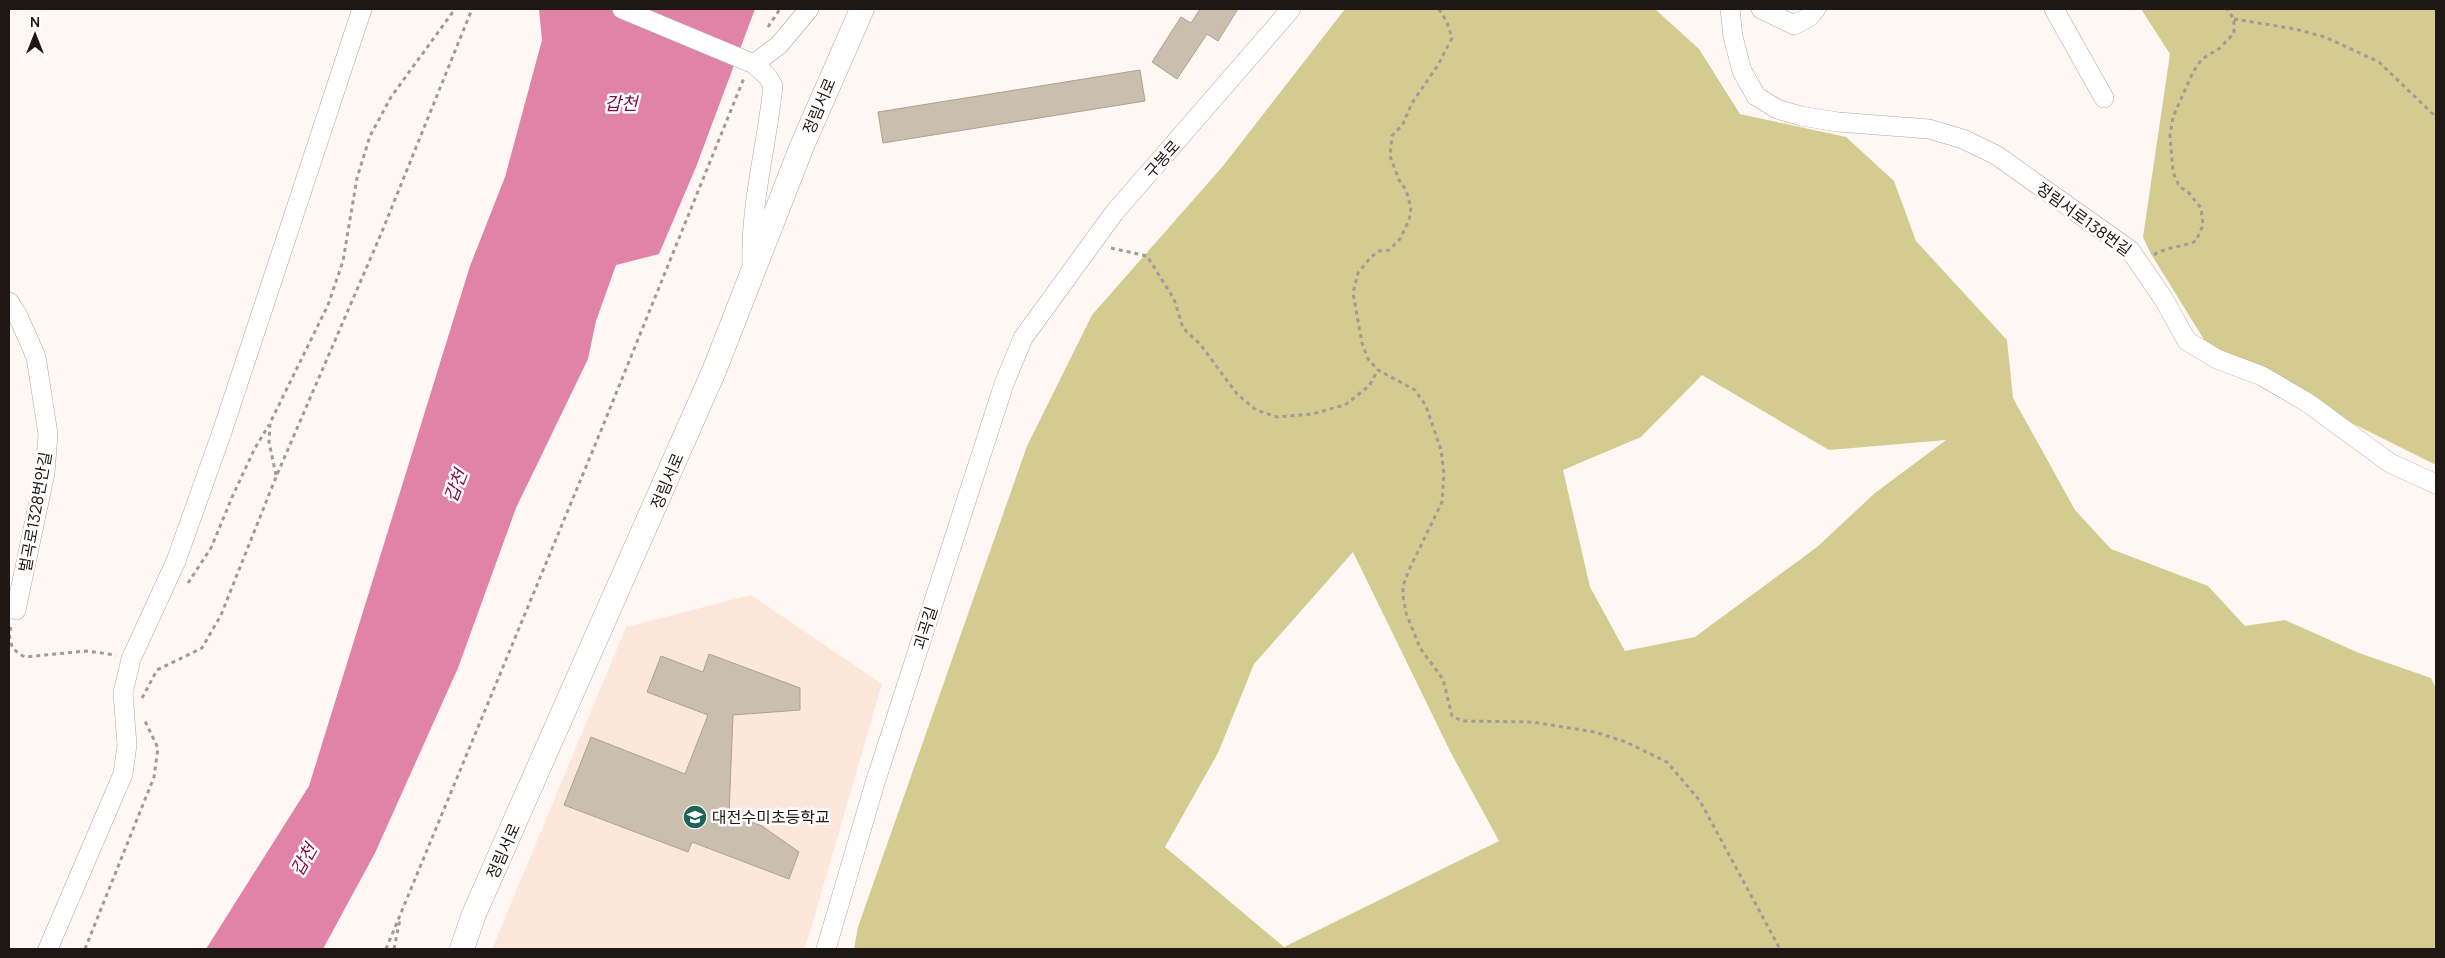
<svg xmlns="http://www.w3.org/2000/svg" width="2445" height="958" font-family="Manrope,'Noto Sans KR',sans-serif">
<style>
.built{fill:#fde7db}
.green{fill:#d4cb90;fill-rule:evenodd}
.water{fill:#e083a7}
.building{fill:#cabeae;stroke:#ada191}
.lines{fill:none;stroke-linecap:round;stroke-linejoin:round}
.minor-casing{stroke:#b6a39a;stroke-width:20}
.major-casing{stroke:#b6a39a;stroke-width:25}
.path{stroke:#a19a96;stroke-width:3;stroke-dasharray:4 4;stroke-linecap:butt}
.minor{stroke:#fff;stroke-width:19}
.major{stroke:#fff;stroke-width:24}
.labels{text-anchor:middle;stroke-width:5;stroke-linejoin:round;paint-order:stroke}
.street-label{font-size:16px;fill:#1e1714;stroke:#fff}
.poi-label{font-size:16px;fill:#1e1714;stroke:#fff;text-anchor:start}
.water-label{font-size:18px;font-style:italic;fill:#7e0e49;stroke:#fff}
</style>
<rect width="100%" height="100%" fill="#fff7f3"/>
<path class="built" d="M 751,595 L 882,684 L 805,949 L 492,949 L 626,627 Z"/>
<path class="green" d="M 1345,9 L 1655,9 L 1699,49 L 1740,114 L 1846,137 L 1894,181 L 1916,241 L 2007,340 L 2013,398 L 2075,510 L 2111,549 L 2208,586 L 2245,626 L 2285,620 L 2359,653 L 2431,678 L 2436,689 L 2436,949 L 854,949 L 858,927 L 1027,446 L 1092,315 L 1223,166 ZM 1702,375 L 1829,450 L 1946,440 L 1875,493 L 1817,547 L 1695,637 L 1625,651 L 1590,587 L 1563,470 L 1641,437 ZM 1353,552 L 1451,753 L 1499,841 L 1284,947 L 1165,847 L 1218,753 L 1254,664 Z
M 2141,9 L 2436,9 L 2436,465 L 2213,354 L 2151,254 L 2143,237 L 2170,54 Z"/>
<path class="water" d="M 539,9 L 755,9 L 696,167 L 659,254 L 616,265 L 596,321 L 588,359 L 516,508 L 458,668 L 375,853 L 323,949 L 206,949 L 309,786 L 470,266 L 505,177 L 542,40 Z"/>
<path class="building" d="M 1200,9 L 1238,9 L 1218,41 L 1207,34 L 1177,79 L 1152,62 L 1181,17 L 1191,23 Z
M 1140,70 L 1145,101 L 883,143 L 878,112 Z
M 709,654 L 800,688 L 800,710 L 733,715 L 729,814 L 762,826 L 799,852 L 789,879 L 692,842 L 688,852 L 564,805 L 591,737 L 685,774 L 708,715 L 647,692 L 661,656 L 703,672 Z"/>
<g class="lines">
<g class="minor-casing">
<path id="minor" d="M 622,9 L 754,64 L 768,77 L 773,86 C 767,145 750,205 752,264
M 1730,9 L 1733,37 L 1742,71 L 1756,96 L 1777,109 L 1801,116 L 1838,122 L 1929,129 L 1963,139 L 1996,155 L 2130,250 L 2163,298 L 2187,341 L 2217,359 L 2262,376 L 2281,387 L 2308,403 L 2390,463 L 2436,484
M 1761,9 L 1794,25 L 1809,17 L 1816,9
M 2054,9 L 2104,98
M 754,64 L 779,45 L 809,9
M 9,302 L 18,316 L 36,357 L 48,434 L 45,473 L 16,610
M 48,949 L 123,774 L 127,745 L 123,693 L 131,659 L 176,561 L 222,432 L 362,9
M 826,949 L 875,783 L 1004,384 L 1023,338 L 1114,213 L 1291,9"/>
</g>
<g class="major-casing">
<path id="major" d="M 462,949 L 474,914 L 714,371 L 802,146 L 862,9"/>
</g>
<path class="path" d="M 1439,9 L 1447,22 L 1452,38 L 1438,65 L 1412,103 L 1403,124 L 1392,136 L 1390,156 L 1399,180 L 1406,190 L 1411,208 L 1409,220 L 1400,239 L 1389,250 L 1379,251 L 1371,257 L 1358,273 L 1353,293 L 1362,343 L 1368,359 L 1378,370 L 1415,390 L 1426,406 L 1441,450 L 1444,474 L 1442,502 L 1408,572 L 1403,586 L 1403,596 L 1406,613 L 1420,648 L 1443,679 L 1452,716 L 1462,721 L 1532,722 L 1595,732 L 1626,742 L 1667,762 L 1700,801 L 1780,949
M 2234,19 L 2295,29 L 2325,37 L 2379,62 L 2436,117
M 768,27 L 780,9
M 1111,248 L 1147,256 L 1174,299 L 1183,328 L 1200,344 L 1237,394 L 1256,410 L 1277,417 L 1312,414 L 1345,405 L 1369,386 L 1378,370
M 2154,255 C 2165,247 2183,247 2196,241 L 2203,225 L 2201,208 L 2189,193 L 2179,186 L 2173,172 L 2170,135 L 2173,117 L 2193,72 L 2202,59 L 2220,48 L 2234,33 L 2234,19 L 2227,9
M 276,475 L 269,442 L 270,423 L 328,305 L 343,261 L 357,178 L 370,136 L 391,97 L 455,9
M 188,583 L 211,548 L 233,495 L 255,448 L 269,425
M 11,627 C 7,641 12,651 25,657 L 86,651 L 116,655
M 142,698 L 157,670 L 202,648 L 221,615 L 276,477 L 381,234 L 472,9
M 85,949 L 154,777 L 158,748 L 144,719
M 386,949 L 600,433 L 744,78
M 394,949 L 400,919"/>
<use href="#minor" class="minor"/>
<use href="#major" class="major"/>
</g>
<defs>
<g id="school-disc" transform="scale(1.25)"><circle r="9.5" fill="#1c6358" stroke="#fff"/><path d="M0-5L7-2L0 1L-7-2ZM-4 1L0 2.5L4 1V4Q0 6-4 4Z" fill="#fff"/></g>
</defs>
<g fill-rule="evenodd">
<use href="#school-disc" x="695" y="817"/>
</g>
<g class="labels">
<g class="street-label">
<text transform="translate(819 106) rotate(-67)" y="6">정림서로</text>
<text transform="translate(1162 159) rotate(-49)" y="6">구봉로</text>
<text transform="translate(2084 219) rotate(36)" y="6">정림서로138번길</text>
<text transform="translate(667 481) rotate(-67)" y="6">정림서로</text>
<text transform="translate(35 512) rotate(-80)" y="6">벌곡로1328번안길</text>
<text transform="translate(925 628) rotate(-72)" y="6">괴곡길</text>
<text transform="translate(503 851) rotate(-66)" y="6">정림서로</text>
</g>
<g class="poi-label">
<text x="712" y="823">대전수미초등학교</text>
</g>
<g class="water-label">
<text x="621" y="110">갑천</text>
<text transform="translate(456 486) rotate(-69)" y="6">갑천</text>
<text transform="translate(304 860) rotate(-60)" y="6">갑천</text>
</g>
</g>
<rect width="2445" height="958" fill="none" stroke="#1e1714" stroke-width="20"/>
<g transform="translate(35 35)" stroke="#ffffff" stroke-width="4" paint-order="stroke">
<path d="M0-4L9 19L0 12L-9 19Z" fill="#1e1714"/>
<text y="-8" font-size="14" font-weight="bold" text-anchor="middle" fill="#1e1714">N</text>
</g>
</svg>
